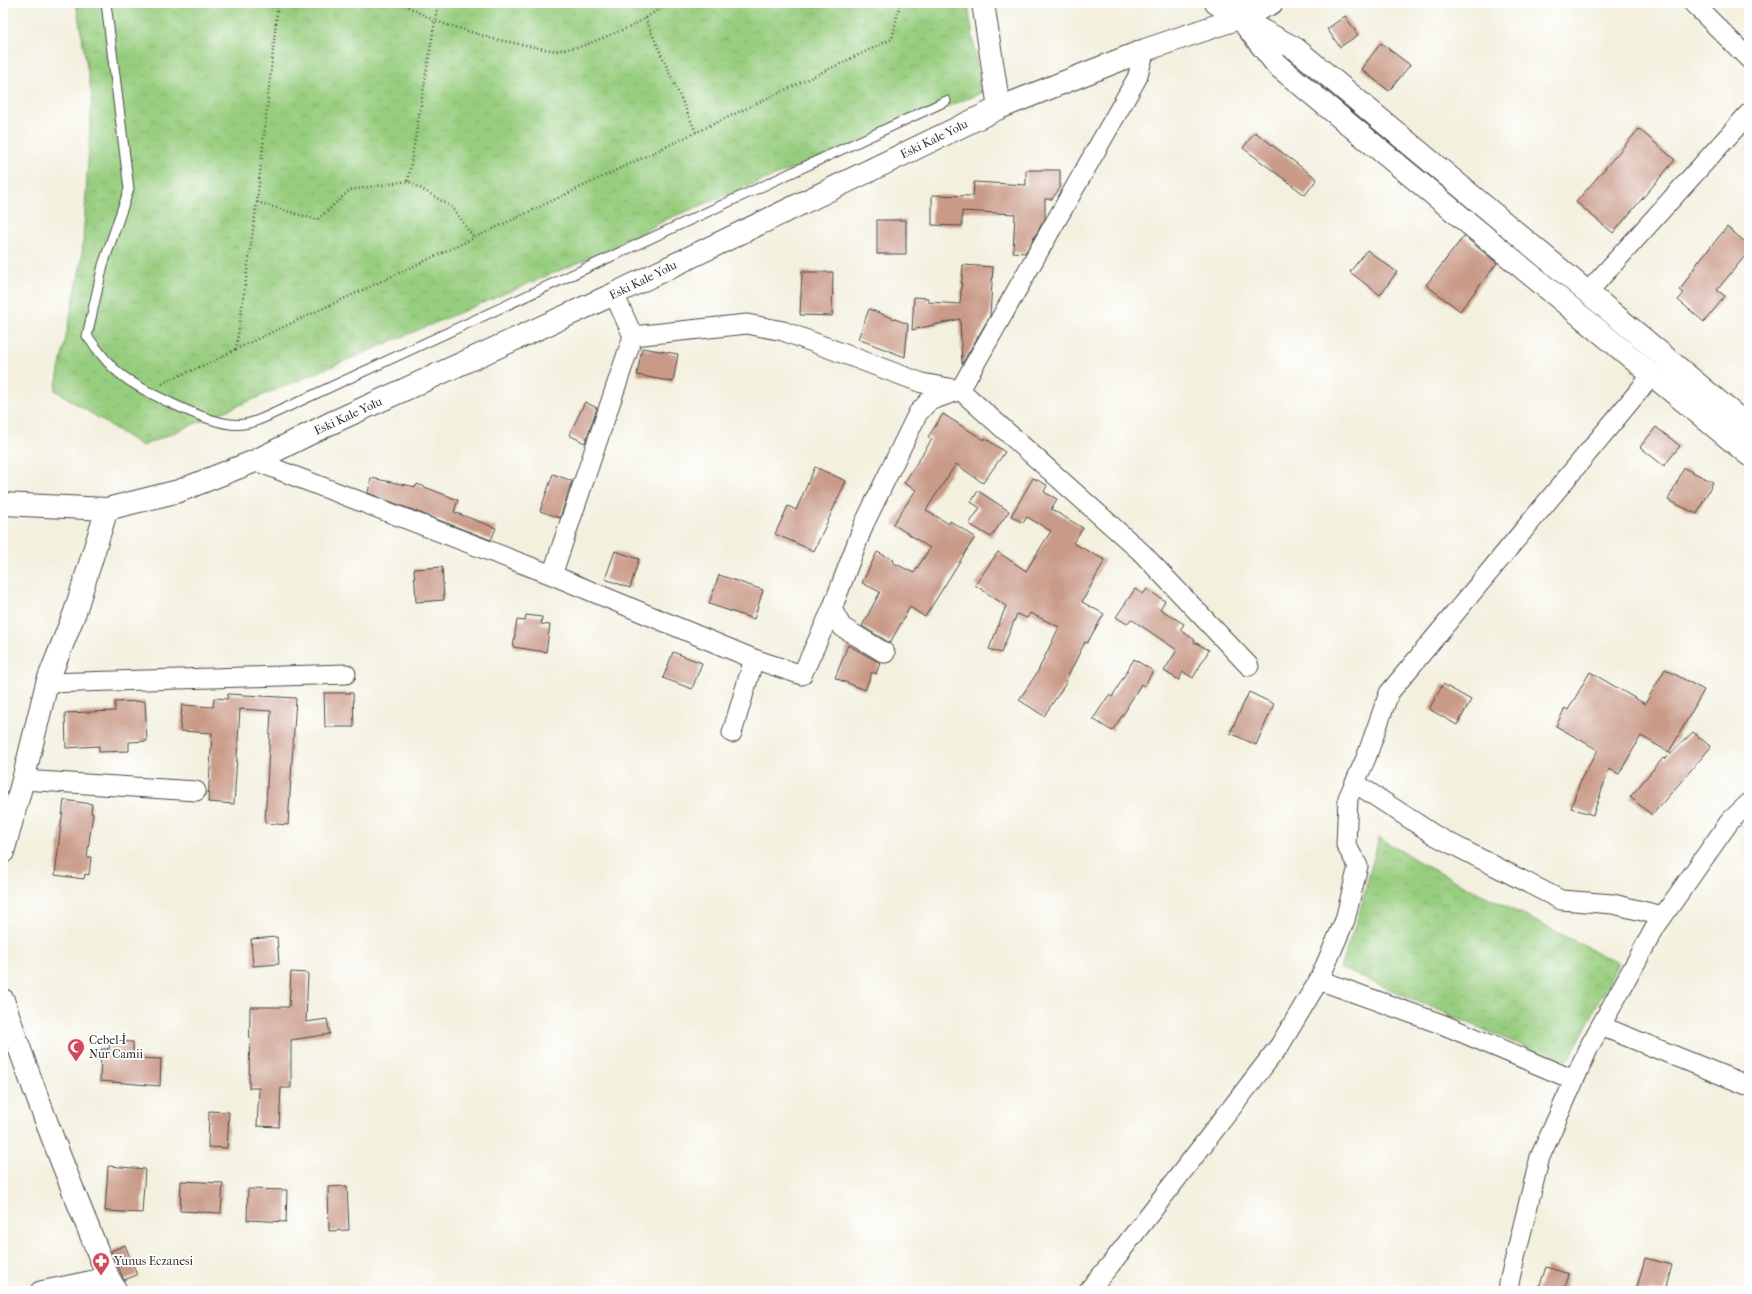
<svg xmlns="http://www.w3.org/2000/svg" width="1752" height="1294" font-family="'IM FELL French Canon',serif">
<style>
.park{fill:url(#park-crowns);stroke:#617c54}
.building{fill:#c99a87}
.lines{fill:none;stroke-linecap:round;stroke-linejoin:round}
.service-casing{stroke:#494946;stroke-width:11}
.minor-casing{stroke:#494946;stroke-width:21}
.tertiary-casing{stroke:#494946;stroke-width:24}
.path{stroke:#494946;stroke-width:2.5;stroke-dasharray:1 3;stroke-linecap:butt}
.service{stroke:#fff;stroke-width:9}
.minor{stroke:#fff;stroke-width:19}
.tertiary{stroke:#fff;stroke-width:22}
.labels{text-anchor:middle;stroke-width:3.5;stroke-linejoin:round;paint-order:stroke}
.street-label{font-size:12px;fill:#2b2b2b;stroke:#fff}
.poi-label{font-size:12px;fill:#2b2b2b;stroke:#fff;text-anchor:start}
</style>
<defs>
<pattern id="park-crowns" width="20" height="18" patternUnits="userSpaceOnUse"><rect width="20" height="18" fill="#97cd7e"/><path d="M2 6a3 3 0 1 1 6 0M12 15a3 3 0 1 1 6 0" fill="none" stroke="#82b06d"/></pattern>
</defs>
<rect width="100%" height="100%" fill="#fff"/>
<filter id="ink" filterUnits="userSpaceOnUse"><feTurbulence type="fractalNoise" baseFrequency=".025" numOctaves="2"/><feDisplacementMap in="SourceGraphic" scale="8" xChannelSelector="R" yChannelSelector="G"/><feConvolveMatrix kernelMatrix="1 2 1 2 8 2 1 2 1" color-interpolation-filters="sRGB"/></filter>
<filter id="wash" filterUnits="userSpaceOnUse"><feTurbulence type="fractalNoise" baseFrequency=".012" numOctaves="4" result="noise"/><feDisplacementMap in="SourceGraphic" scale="16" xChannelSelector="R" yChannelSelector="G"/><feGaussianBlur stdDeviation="0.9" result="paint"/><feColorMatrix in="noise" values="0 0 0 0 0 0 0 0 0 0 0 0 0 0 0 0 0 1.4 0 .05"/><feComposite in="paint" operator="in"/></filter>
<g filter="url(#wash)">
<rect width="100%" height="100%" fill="#f3f0de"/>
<path class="park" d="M 76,3 L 964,3 L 968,5 L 981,93 L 667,219 L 618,246 L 142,446 L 55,390 L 82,259 L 92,97 Z
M 1379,838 L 1428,867 L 1618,963 L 1570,1058 L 1560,1062 L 1340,968 L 1359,914 Z"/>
<g id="blocks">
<path class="building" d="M 1345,16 L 1358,35 L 1340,47 L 1327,29 Z
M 1381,43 L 1410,65 L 1389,91 L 1361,69 Z
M 1639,129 L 1675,160 L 1613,233 L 1576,202 Z
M 1255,132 L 1317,179 L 1305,195 L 1243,148 Z
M 1026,170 L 1060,170 L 1060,188 L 1052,199 L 1045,199 L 1045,219 L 1025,253 L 1013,252 L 1015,214 L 962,211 L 962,226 L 932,225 L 932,195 L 973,196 L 974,182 L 1026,185 Z
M 877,220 L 906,220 L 906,254 L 877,254 Z
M 1727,227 L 1749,245 L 1749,251 L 1717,290 L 1725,296 L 1704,322 L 1678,300 L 1684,293 L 1680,290 L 1698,262 Z
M 1464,236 L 1497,263 L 1460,311 L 1426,285 Z
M 1367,250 L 1397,272 L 1380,295 L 1350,272 Z
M 963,265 L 993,267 L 990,316 L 962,364 L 960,319 L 912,330 L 914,297 L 928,298 L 928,302 L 960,304 Z
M 802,272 L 833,272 L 832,316 L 800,315 Z
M 869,309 L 908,324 L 905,357 L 858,339 Z
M 642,348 L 678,354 L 673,382 L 637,375 Z
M 585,402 L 597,408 L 585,443 L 569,435 Z
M 943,414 L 984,440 L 985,438 L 1005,452 L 983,483 L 956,464 L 926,510 L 949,524 L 950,521 L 975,537 L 925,617 L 910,607 L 890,643 L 862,626 L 880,592 L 862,583 L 877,552 L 894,560 L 892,562 L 914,573 L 930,548 L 893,524 L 916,490 L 904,483 L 932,439 L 928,437 Z
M 1656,427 L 1680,446 L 1664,466 L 1640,447 Z
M 815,467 L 846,481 L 814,551 L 775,534 L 788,506 L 796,510 Z
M 1684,468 L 1713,482 L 1697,514 L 1668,500 Z
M 553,474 L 572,481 L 560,518 L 540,511 Z
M 371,478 L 416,487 L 417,484 L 458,500 L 454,512 L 496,528 L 491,540 L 368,493 Z
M 1033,478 L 1047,485 L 1044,492 L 1057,499 L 1051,509 L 1083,528 L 1073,543 L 1105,560 L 1082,602 L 1104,614 L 1087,643 L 1085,642 L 1065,682 L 1066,683 L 1044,716 L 1019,700 L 1037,673 L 1059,627 L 1030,613 L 1027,618 L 1017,614 L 1001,653 L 989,649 L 1006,606 L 975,585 L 998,552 L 1026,571 L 1051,531 L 1027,517 L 1023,523 L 1011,516 Z
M 978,491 L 1009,511 L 991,537 L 969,524 L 980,508 L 971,502 Z
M 615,551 L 639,559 L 630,588 L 605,579 Z
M 442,567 L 444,600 L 416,602 L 414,569 Z
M 719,575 L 763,590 L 754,619 L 709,604 Z
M 1135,589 L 1143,594 L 1147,589 L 1165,601 L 1160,609 L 1184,624 L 1180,630 L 1195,640 L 1194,642 L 1209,650 L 1193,678 L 1183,672 L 1179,680 L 1164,671 L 1177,650 L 1131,619 L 1127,624 L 1116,617 Z
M 526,615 L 542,617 L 541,624 L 550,625 L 546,652 L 513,647 L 517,620 L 525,621 Z
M 848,645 L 880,663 L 876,674 L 872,672 L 865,690 L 835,678 Z
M 673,652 L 702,663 L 692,689 L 663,678 Z
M 1134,659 L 1153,671 L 1144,686 L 1141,684 L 1127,707 L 1128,707 L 1112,731 L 1093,719 L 1109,695 L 1112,697 Z
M 1665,669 L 1704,690 L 1669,752 L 1641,736 L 1619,774 L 1609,769 L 1593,815 L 1571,808 L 1581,779 L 1598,750 L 1556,726 L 1565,708 L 1568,710 L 1590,672 L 1645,704 Z
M 1443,684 L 1471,700 L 1457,725 L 1429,709 Z
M 1249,692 L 1274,704 L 1256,745 L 1230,733 Z
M 324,693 L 353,693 L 354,727 L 325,727 Z
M 228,694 L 296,698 L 288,825 L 265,823 L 271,711 L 240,709 L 234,804 L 208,802 L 212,733 L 180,731 L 182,705 L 213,707 L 214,698 L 227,699 Z
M 145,701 L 147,741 L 129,742 L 129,751 L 99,752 L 99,746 L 66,748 L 65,713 L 115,711 L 115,702 Z
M 1693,732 L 1711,747 L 1652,815 L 1630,797 L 1663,758 L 1665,759 Z
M 64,800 L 92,804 L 91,813 L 93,813 L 87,857 L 91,857 L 89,875 L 85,874 L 84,879 L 55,875 Z
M 277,937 L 279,964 L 253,966 L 251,939 Z
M 291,972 L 308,973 L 306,1022 L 327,1019 L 330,1034 L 291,1040 L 291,1088 L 281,1088 L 279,1127 L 257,1126 L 259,1088 L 249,1088 L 250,1007 L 289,1007 Z
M 110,1041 L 133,1042 L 133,1058 L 161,1059 L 160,1086 L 100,1081 L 101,1049 L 109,1049 Z
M 209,1111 L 229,1112 L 227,1148 L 208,1147 Z
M 108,1166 L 145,1169 L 142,1213 L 105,1211 Z
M 181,1181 L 223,1183 L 221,1213 L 180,1211 Z
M 347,1186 L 349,1230 L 329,1231 L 328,1187 Z
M 248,1189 L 287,1190 L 286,1222 L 247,1220 Z
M 125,1245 L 137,1275 L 124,1280 L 111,1251 Z
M 1645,1258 L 1672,1265 L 1665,1291 L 1636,1291 Z
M 1546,1267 L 1569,1274 L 1564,1291 L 1538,1291 Z"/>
</g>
</g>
<g filter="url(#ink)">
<use href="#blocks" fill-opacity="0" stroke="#494946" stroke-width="1"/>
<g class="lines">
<g class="service-casing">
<path id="service" d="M 106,3 L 129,189 L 103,265 L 87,336 C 97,348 106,363 119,373 C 139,390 204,421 230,424 C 244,426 255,422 268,416 L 946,101"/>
</g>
<g class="minor-casing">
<path id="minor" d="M 1693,3 L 1749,59
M 1587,293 L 1749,113
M 633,336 L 747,324 L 783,331 L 922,383 L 960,390 L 1141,552 L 1249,666
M 255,461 L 552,575 L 754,659
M 552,575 L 633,336 L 614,294
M 885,653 L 842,627 L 832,609 L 864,524 L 918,413 L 929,401 L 960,390 L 1137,78 L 1145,50
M 47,683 L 346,674
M 732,733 L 754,659 L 802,675 L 832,609
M 23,780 L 196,791
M 1355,783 L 1436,836 L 1561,900 L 1613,904 L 1663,916
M 1319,980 L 1444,1025 L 1574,1080
M 1601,1026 L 1749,1086
M 40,1291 L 108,1277 L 105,1291
M 1088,1291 L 1111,1264 L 1280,1045 L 1319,980 L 1345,920 L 1358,866 L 1346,845 L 1348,798 L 1366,758 L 1389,693 L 1652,375
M 1508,1291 L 1510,1278 L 1540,1157 L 1589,1047 L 1656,926 L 1730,821 L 1749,803"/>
</g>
<g class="tertiary-casing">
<path id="tertiary" d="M 983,3 L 999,108
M 1216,3 L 1239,18 L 1296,49 L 1749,427
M 1247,27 L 1277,65 L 1749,455
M 3,504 L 107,509 L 179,491 L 255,461 L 329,424 L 614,294 L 999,108 L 1145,50 L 1239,18 L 1272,3
M 3,852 L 23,780 L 47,683 L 75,612 L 107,509
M 3,1000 C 34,1094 71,1186 108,1277 L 116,1291"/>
</g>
<path class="path" d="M 278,3 L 257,202 L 236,349 L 474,238 L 892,39 L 900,3
M 401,3 L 435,21 L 494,39 L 555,51 L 583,46 L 632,26 L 670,3
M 645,18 L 696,132
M 408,181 L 438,3
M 257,202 L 317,220 L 350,190 L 408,181 L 452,207 L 474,238
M 162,384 L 168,380 L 212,362 L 236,349"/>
<use href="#service" class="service"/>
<use href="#minor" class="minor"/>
<use href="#tertiary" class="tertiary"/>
</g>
</g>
<defs>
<g id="mosque-pin" transform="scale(0.9)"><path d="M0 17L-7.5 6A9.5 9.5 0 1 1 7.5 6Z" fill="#d1495b" stroke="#fff"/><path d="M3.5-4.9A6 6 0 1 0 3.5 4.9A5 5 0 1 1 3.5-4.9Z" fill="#fff"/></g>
<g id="pharmacy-pin" transform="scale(0.9)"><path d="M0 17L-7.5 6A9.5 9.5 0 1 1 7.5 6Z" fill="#d1495b" stroke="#fff"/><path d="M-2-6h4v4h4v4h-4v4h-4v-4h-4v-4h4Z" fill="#fff"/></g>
</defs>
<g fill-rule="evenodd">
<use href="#mosque-pin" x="76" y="1047"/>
<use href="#pharmacy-pin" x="101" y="1261"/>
</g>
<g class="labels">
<g class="street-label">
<text transform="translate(934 139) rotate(-26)" y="4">Eski Kale Yolu</text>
<text transform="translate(643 280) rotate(-26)" y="4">Eski Kale Yolu</text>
<text transform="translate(348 416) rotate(-25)" y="4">Eski Kale Yolu</text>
</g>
<g class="poi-label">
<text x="89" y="1044">Cebel-İ<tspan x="89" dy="14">Nur Camii</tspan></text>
<text x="114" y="1265">Yunus Eczanesi</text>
</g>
</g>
<rect width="1752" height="1294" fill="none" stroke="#fff" stroke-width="16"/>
</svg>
